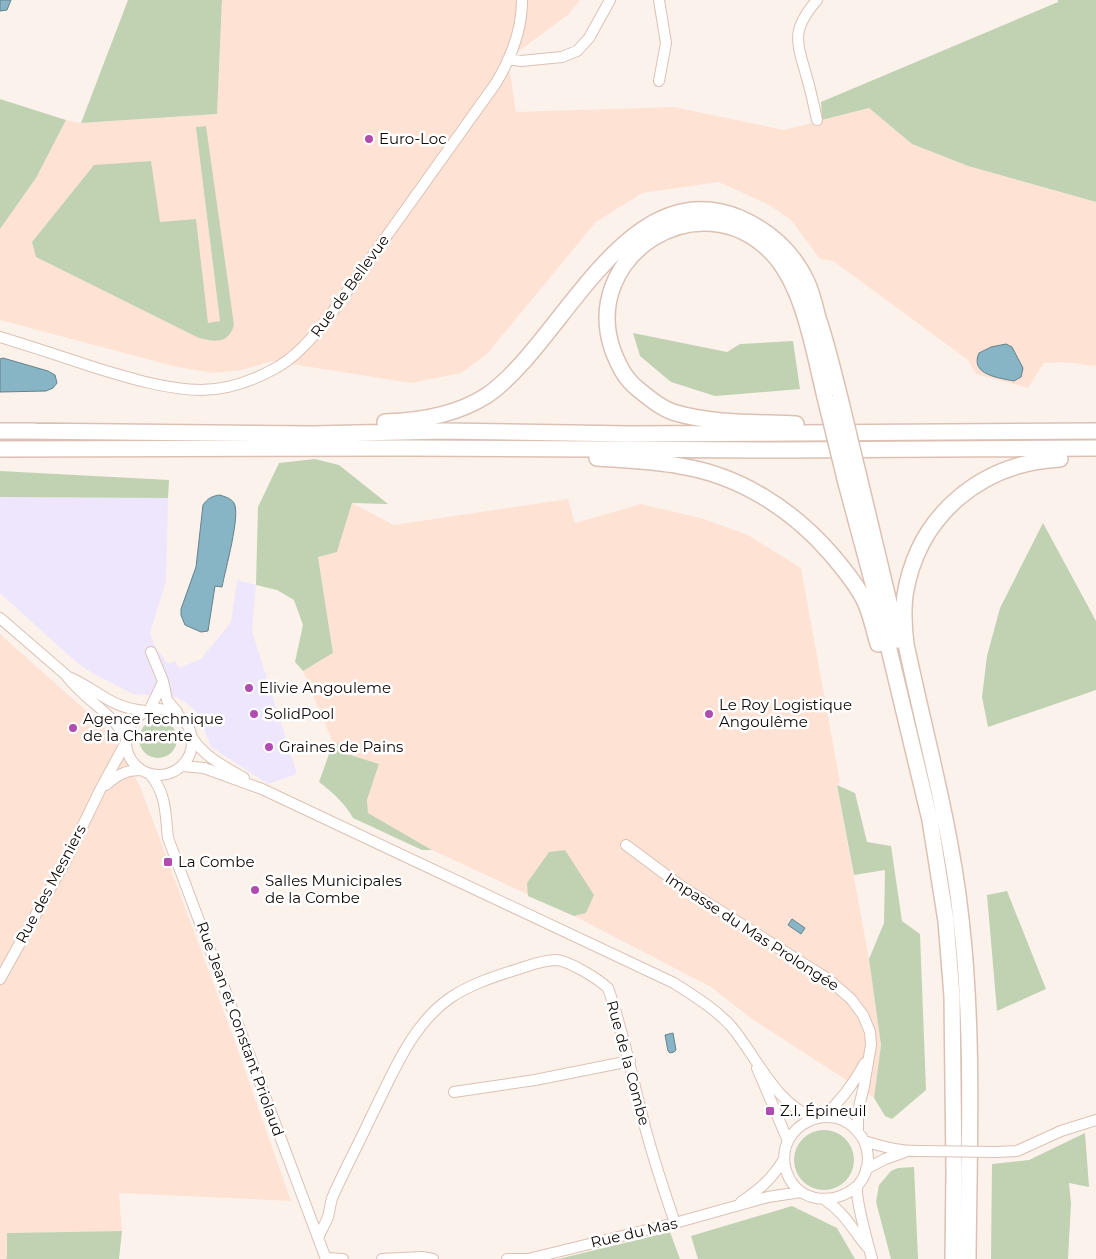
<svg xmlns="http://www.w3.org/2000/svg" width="1096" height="1259" font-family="Montserrat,sans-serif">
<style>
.commercial{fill:#ede6fc}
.built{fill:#fee3d5}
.green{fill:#c0d2b2}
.water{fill:#87b5c5;stroke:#64818c}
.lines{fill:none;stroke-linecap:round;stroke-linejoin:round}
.minor-casing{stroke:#dbc1b4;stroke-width:12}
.highway-casing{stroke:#dbc1b4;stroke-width:18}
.minor{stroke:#fff;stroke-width:10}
.highway{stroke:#fff;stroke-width:15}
.minor-bridge-casing{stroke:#dbc1b4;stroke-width:12;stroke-linecap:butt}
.highway-bridge-casing{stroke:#dbc1b4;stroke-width:18;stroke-linecap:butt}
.minor-bridge{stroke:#fff;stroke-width:10}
.highway-bridge{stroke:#fff;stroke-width:15}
.poi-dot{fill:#b04cb1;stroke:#fff;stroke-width:2}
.labels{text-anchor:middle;stroke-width:5;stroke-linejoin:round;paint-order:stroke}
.poi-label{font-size:15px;fill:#110906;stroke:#fff;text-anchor:start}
.street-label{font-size:15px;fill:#110906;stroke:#fff}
</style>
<rect width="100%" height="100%" fill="#fcf2ec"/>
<path class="commercial" d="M 0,497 L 168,498 L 166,581 L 150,633 L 155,647 L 168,664 L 175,661 L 179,668 L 201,659 L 231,622 L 237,580 L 256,585 L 252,631 L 297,774 L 268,784 L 211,747 L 198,714 L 188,704 L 176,697 L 133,694 L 92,673 L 75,661 L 0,593 Z"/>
<path class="built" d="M 222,0 L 580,0 L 569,14 L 508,59 L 516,112 L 674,107 L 784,130 L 869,108 L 912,144 L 968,166 L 1096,202 L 1096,366 L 1063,362 L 1044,363 L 1028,388 L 976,374 L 968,360 L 833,261 L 820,259 L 791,220 L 769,205 L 719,182 L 642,193 L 596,222 L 486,355 L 461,373 L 411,383 L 273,361 L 242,370 L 213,373 L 177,367 L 0,320 L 0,229 L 36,178 L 66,120 L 81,123 L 217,114 Z
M 568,499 L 575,523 L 641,504 L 704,519 L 748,535 L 801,568 L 840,782 L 837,785 L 869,959 L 881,1045 L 874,1098 L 752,1019 L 711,987 L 574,916 L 432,850 L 368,813 L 367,800 L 379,764 L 344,753 L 345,744 L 333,743 L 303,671 L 333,653 L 318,556 L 337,552 L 352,503 L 394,525 Z
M 0,634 L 108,730 L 140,786 L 234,1039 L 291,1201 L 119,1193 L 122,1231 L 7,1233 L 7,1258 L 0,1259 Z"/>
<path class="green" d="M 128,0 L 222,0 L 217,114 L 81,123 Z
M 1058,0 L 1096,0 L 1096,202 L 968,166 L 912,144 L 869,108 L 822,120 L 821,102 L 1058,2 Z
M 0,99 L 66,120 L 36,178 L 0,229 Z
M 206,126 L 234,325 C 228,344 216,342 199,338 L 36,257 L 32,242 L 94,165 L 151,161 L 160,222 L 196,219 L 208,323 L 220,321 L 196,127 Z
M 633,333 L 727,352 L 740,344 L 793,341 L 800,389 L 715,396 L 671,382 L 640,356 Z
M 315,459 L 339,465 L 388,504 L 352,503 L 337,552 L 318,557 L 333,653 L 303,671 L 295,662 L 303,625 L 294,600 L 277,590 L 256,585 L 258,507 L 279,463 Z
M 0,471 L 169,480 L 168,498 L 0,497 Z
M 1043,523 L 1096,621 L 1096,690 L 988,727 L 982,697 L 987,656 L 1000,608 Z
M139 739a19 19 0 1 1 38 0a19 19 0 1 1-38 0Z
M 333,743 L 345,744 L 344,753 L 379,764 L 367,800 L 368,813 L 432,850 L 422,850 L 353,818 C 345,803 332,792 319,782 Z
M 837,785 L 855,793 L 867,842 L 891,846 L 902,921 L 920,934 L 926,1090 L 892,1119 L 885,1116 L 874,1098 L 881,1045 L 869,959 L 884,923 L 885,870 L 854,875 Z
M 565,850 L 594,895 L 586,913 L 574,916 L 528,896 L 527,883 L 549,852 Z
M 1007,891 L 1046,989 L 997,1011 L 987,895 Z
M794 1160a30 30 0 1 1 60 0a30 30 0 1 1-60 0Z
M 1085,1133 L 1089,1187 L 1069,1183 L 1071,1204 L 1068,1259 L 991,1259 L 992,1164 L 1029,1160 Z
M 914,1167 L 918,1259 L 891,1259 L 876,1202 L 879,1185 L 891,1171 L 898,1168 Z
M 792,1206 L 837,1228 L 855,1259 L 698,1259 L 691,1236 Z
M 122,1231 L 119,1259 L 5,1259 L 7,1258 L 7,1233 Z
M 670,1232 L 680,1259 L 558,1259 Z"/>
<path class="water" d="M 0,0 L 11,0 L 7,10 L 0,11 Z
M 1006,344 L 1012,347 L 1023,368 L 1021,377 L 1014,381 C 1000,378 969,375 979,353 L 991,347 Z
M 3,358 L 48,371 L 55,375 L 57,383 L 53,388 L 46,391 L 0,392 L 0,359 Z
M 220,495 C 225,497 231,498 234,503 C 241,514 225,571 222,587 L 215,586 L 208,631 L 201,632 L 185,625 L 181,615 L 181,609 L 196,567 L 203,505 C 208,498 212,496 220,495 Z
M 792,919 L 805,928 L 801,934 L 788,925 Z
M 673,1033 L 676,1050 L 674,1052 L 670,1053 L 668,1051 L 665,1035 Z"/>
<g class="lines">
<g class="minor-casing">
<path id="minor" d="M 508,59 L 521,61 L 562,57 L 577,51 L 589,38 L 610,0
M 659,81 L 666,43 L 659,0
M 817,120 C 814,106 811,92 807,78 C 797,42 790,31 817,0
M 0,337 C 30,346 60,356 90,366 C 126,377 163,389 201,390 C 226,390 252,381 274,369 C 295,358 311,339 326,321 L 496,83 C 511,58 522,30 522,0
M 0,618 L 66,675 C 83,699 112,712 126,738
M 151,652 L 163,681 L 167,700 L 177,712
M 71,678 C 101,692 109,707 145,711
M126 742a33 33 0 1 1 66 0a33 33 0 1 1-66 0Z
M 150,709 L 163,682
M 193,739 C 205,757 225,767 244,778
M 183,766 L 204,768 L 262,789 L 674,983 C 694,996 714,1008 730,1025 C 756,1055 775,1104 814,1118
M 150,774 C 167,795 165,813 168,838 L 326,1259
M 106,785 C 117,775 126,770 141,770
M 626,845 L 681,886 L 828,979 L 851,999 L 863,1015 L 870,1032 L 871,1045 L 864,1086 L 858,1111 L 858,1131
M 0,979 L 66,860 L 101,788 L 125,744
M 757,1068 L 788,1141
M 454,1092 L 535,1080 L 630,1061
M 824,1116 C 841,1101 854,1083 865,1063
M 864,1141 C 884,1147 901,1152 922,1151
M 996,1152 L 1017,1151 L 1061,1131 L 1096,1120
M 866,1169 L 885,1159 L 905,1152
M 857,1186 C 833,1208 792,1202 785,1166 C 777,1125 831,1099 858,1132 C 869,1144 871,1164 863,1178 C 861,1182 858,1184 857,1188 C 856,1202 868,1244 872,1259
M 825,1200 C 844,1212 853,1230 867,1247
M 741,1202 C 760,1189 772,1179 784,1159
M 318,1238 C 321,1231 325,1224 328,1217 C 330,1210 330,1203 333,1196 C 345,1169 359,1143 371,1117 C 392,1076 410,1026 450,998 C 469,985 493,977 515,970 C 528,966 542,960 556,960 C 570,961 598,979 608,988 C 622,1027 630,1067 640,1107 C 649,1146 662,1185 675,1223
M 326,1258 L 343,1259
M 382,1259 L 422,1257 L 433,1259
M 507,1259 L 528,1259 L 675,1223 L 768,1197 L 801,1192"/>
</g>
<g class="highway-casing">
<path id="highway" d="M 385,422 C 419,421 456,415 486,396 C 562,345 625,170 740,218 C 770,231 793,252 807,282 C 812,293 815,306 818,318 C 827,344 833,371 840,398
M 796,424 C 757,422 714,424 676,413 C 662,409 649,398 638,389 C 625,379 619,366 613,351 C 579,256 700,178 772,253 C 804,286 814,353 825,397
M 0,431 L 34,431
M 25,431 L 314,434 L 444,431 L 629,434 L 1096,431
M 0,449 L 406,448 L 781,450 L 1096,448
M 597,458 C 625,460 653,461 680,466 C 739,475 792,509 831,554 C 843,568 859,587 866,604 C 871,616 874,630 878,644
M 859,477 L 898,640
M 846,483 L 875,591 L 930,820 L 946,921 L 952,996 L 954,1171 L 953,1259
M 968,1259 C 969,1146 974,1031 961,919 C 951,826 925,735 906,644 C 904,628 903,611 905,595 C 918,515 981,463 1060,459"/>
</g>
<use href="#minor" class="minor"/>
<use href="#highway" class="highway"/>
<g class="minor-bridge-casing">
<path id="minor-bridge" d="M 922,1151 L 996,1152"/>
</g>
<g class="highway-bridge-casing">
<path id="highway-bridge" d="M 825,397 L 846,483
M 840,398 L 859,477"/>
</g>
<use href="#minor-bridge" class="minor-bridge"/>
<use href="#highway-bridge" class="highway-bridge"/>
</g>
<g class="poi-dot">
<circle cx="369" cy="139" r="5"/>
<circle cx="249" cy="688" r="5"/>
<circle cx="254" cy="714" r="5"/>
<circle cx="709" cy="714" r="5"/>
<circle cx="73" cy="728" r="5"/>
<circle cx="269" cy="747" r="5"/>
<rect x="163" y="857" width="10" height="10" rx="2.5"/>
<circle cx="255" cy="890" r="5"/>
<rect x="765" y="1106" width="10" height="10" rx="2.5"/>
</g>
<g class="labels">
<g class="poi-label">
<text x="379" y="144">Euro-Loc</text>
<text x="259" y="693">Elivie Angouleme</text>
<text x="719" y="710">Le Roy Logistique<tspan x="719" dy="17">Angoulême</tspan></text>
<text x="264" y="719">SolidPool</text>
<text x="83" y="724">Agence Technique<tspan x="83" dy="17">de la Charente</tspan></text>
<text x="279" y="752">Graines de Pains</text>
<text x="178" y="867">La Combe</text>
<text x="265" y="886">Salles Municipales<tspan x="265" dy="17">de la Combe</tspan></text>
<text x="780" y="1116">Z.I. Épineuil</text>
</g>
<g class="street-label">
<text transform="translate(350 286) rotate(-54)" y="5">Rue de Bellevue</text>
<text transform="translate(51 884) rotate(-62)" y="5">Rue des Mesniers</text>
<text transform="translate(752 932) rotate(33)" y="5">Impasse du Mas Prolongée</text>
<text transform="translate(240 1029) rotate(70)" y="5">Rue Jean et Constant Priolaud</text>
<text transform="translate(628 1063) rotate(75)" y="5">Rue de la Combe</text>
<text transform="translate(634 1233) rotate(-13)" y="5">Rue du Mas</text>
</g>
</g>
</svg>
